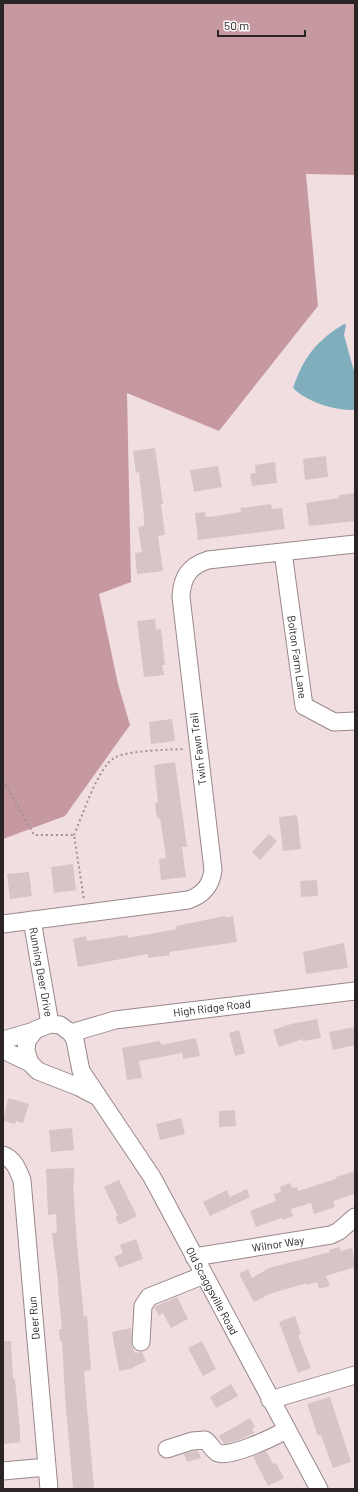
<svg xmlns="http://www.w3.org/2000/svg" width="358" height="1492" font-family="Barlow,sans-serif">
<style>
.forest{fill:#c699a0}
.water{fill:#80aebc}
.building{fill:#d7c4c6}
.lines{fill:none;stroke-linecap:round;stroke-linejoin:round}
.minor-casing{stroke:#99878a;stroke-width:19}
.path{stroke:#9f9192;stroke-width:2;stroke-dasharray:2 3;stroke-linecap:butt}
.minor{stroke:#fff;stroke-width:17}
.labels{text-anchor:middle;stroke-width:3;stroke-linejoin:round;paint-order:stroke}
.street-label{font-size:11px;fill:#2b2425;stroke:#fff}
</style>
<rect width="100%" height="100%" fill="#f1dee0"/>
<path class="forest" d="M 3,3 L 355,3 L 355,175 L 306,174 L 318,306 L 219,431 L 127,393 L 131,582 L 99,594 L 118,684 L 130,725 L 65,816 L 3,839 Z"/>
<path class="water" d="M 344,324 L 346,325 L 344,335 L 355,375 L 355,408 L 353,410 C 333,410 307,402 293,388 C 304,357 316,341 344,324 Z"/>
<path class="building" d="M 155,448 L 163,504 L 161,504 L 165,535 L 158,536 L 163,571 L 137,574 L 135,553 L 142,552 L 138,527 L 144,526 L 144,517 L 139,472 L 136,473 L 133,451 Z
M 326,456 L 328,477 L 305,480 L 303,459 Z
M 275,462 L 277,483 L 252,486 L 250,474 L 256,473 L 255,465 Z
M 218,466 L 222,487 L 194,492 L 190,470 Z
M 355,493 L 355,521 L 309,526 L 306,503 L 339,498 L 339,495 Z
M 271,504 L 272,509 L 282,508 L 285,529 L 198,540 L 195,513 L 205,512 L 206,517 L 216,516 L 241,512 L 240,508 Z
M 155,619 L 156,630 L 161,629 L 165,665 L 162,665 L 164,675 L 144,677 L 137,621 Z
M 172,719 L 175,741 L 151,744 L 149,722 Z
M 175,762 L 187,847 L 182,847 L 186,877 L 161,880 L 159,859 L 166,858 L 160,818 L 157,819 L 155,803 L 158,802 L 154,765 Z
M 297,815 L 301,849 L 283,851 L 279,817 Z
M 269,834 L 277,841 L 260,860 L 252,852 Z
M 73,864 L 76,890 L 54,893 L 51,867 Z
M 29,872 L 32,896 L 10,899 L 7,874 Z
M 317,880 L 318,896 L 301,897 L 300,881 Z
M 225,916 L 225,918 L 233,916 L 237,942 L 169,952 L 170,955 L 148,958 L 148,954 L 78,967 L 73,939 L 86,936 L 87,941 L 127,935 L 128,938 L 177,929 L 176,926 Z
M 344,943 L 348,968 L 306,974 L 303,952 Z
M 317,1019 L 321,1038 L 303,1041 L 303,1039 L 279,1047 L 273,1030 L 291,1024 Z
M 355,1027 L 355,1045 L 333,1050 L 329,1032 Z
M 239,1030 L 245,1053 L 235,1056 L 229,1033 Z
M 196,1038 L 200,1056 L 183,1059 L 182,1053 L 139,1061 L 142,1078 L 127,1080 L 122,1048 L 160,1041 L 161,1045 Z
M 8,1098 L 29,1104 L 23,1123 L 16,1121 L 15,1124 L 3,1121 Z
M 235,1110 L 236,1126 L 219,1127 L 219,1111 Z
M 181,1118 L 185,1134 L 160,1140 L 156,1124 Z
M 72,1128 L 74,1150 L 51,1152 L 49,1130 Z
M 74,1168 L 74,1183 L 73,1183 L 77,1245 L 84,1317 L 87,1316 L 91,1370 L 84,1371 L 94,1489 L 73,1489 L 65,1396 L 62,1341 L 60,1341 L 59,1329 L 62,1329 L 58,1289 L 59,1289 L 52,1233 L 57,1233 L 56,1214 L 48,1215 L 46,1169 Z
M 355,1171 L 355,1194 L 333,1201 L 335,1207 L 314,1214 L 311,1203 L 291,1209 L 293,1216 L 282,1220 L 282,1218 L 256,1227 L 250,1211 L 276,1201 L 274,1194 L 281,1192 L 280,1187 L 290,1183 L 292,1188 L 297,1187 L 298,1191 L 336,1179 L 336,1177 Z
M 119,1180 L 137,1216 L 119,1225 L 115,1217 L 118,1216 L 104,1187 Z
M 247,1189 L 250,1197 L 210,1216 L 203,1202 L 227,1190 L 230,1197 Z
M 136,1239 L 143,1259 L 119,1268 L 114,1257 L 123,1253 L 120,1245 Z
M 340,1247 L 341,1251 L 352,1248 L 355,1267 L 326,1276 L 330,1286 L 319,1289 L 317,1282 L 307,1285 L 307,1283 L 272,1293 L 254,1302 L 239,1274 L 248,1269 L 252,1278 L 269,1268 L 330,1252 L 329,1250 Z
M 177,1297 L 188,1319 L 171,1328 L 163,1313 L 159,1316 L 154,1307 Z
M 295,1316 L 301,1334 L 298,1335 L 311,1368 L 298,1373 L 279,1322 Z
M 131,1328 L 132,1346 L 135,1353 L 142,1352 L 146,1361 L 130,1369 L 119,1371 L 112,1332 Z
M 3,1341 L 11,1341 L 13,1379 L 15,1379 L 20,1431 L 20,1442 L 3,1444 Z
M 202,1341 L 216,1369 L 203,1376 L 188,1348 Z
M 231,1384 L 238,1396 L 216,1408 L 210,1397 Z
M 330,1397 L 351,1462 L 333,1468 L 321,1435 L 318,1436 L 307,1404 Z
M 250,1418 L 255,1427 L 252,1428 L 254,1433 L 239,1440 L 224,1444 L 219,1436 Z
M 194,1451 L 198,1451 L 201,1458 L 187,1462 L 184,1454 Z
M 266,1451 L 273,1464 L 276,1463 L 284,1478 L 268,1486 L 253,1456 Z"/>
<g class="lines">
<g class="minor-casing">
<path id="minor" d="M 283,552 L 304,706 L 334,722 L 355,721
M 32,920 L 50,1024
M 3,924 L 188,900 C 203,895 211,886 213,870 L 181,597 C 182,577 189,566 208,560 L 355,544
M 71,1033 L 115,1020 L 355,991
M 3,1040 L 34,1031
M 3,1050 L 30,1063
M 98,1097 L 79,1087 L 38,1071 L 30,1063 L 26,1051 L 27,1041 L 35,1030 L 50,1024 L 60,1025 L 71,1033 L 75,1040 L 81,1071 L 152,1177 L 319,1489
M 3,1155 C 14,1159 18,1170 22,1180 L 49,1489
M 194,1257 L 331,1235 L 339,1231 L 355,1217
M 141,1342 L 143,1306 L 149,1297 L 204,1275
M 270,1400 L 355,1375
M 167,1449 L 192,1441 L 205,1440 C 210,1443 212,1450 218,1453 C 230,1458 274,1437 286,1430
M 3,1471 L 47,1467"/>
</g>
<path class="path" d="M 3,780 L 34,835 L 74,835 L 84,900
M 74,835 C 82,817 98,767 114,758 C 128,750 167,750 184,749"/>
<use href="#minor" class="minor"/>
</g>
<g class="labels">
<g class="street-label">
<text transform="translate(297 657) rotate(82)" y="4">Bolton Farm Lane</text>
<text transform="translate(198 749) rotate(-97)" y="4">Twin Fawn Trail</text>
<text transform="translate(41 972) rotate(80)" y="4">Running Deer Drive</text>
<text transform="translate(212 1008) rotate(-7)" y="4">High Ridge Road</text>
<text transform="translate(278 1244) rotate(-9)" y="4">Wilnor Way</text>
<text transform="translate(212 1291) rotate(62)" y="4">Old Scaggsville Road</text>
<text transform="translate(34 1318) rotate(-95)" y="4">Deer Run</text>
</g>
</g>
<rect width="358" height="1492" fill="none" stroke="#2b2425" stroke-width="8"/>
<path d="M218 30v6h87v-6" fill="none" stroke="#2b2425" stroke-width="2"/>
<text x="224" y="30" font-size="12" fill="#2b2425" stroke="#ffffff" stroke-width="3" paint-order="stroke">50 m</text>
</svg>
